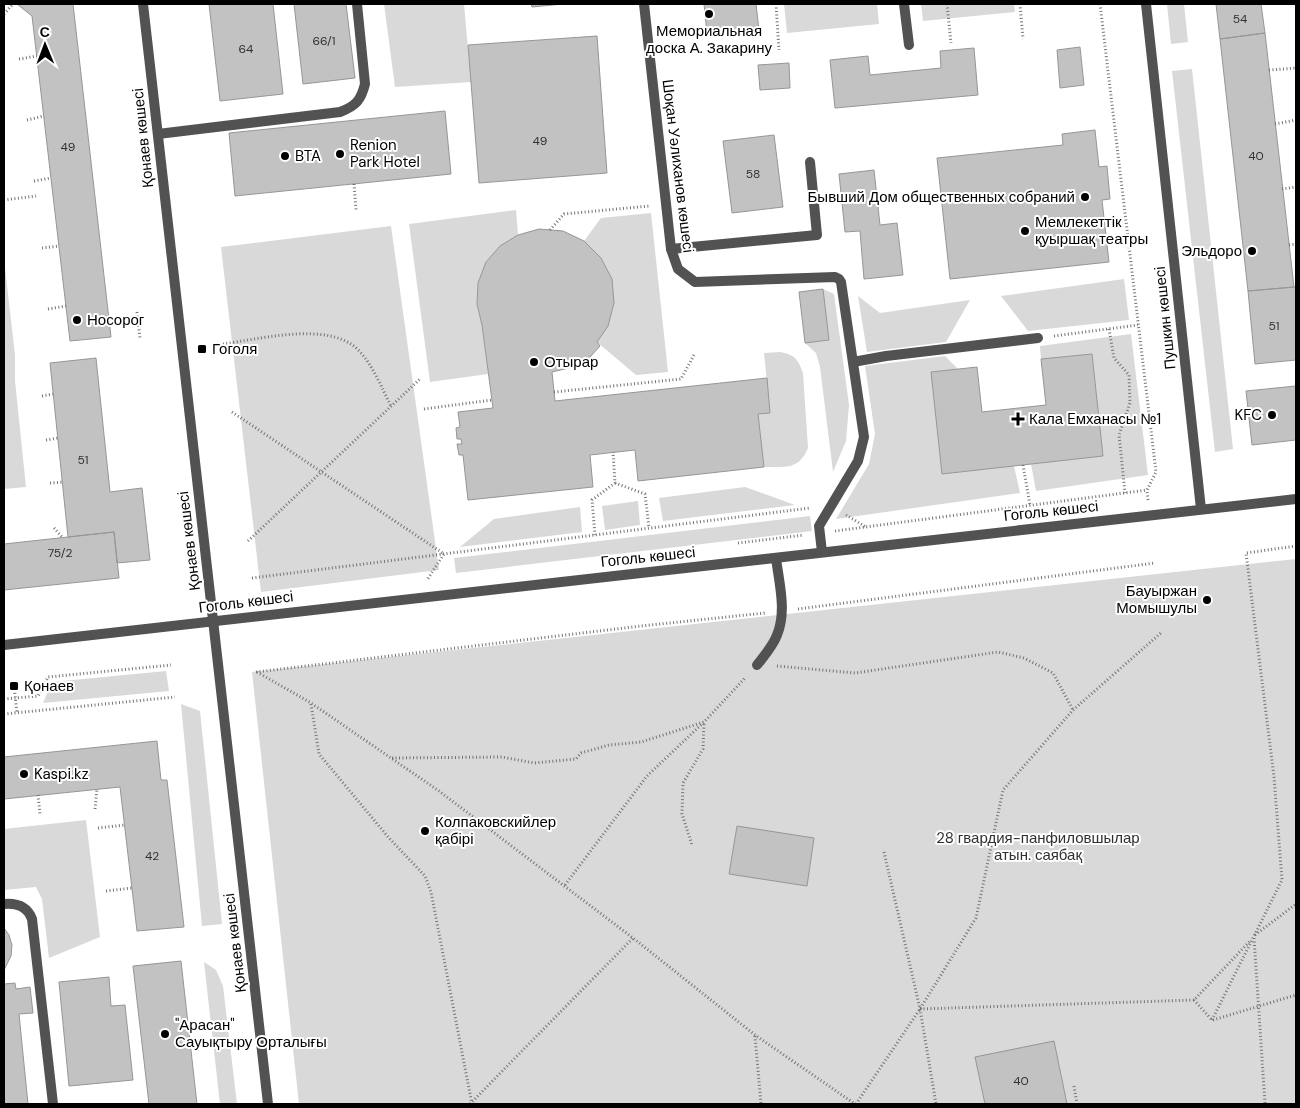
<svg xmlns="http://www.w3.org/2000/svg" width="1300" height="1108" font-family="'DM Sans',sans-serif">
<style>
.green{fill:#d9d9d9}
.building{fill:#c2c2c2;stroke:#969696}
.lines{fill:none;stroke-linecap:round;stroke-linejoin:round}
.path{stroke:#747474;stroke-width:3;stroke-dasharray:1 2.5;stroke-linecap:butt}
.service{stroke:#525252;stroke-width:10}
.minor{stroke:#525252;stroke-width:10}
.tertiary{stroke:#525252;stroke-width:10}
.poi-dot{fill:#000;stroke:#fff;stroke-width:2}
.labels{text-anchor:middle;stroke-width:4;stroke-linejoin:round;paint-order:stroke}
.number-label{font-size:12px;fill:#303030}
.poi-label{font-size:15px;fill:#000;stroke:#fff;text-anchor:start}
.street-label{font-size:15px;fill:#000;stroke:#fff}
.park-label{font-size:15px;fill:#303030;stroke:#fff}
</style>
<rect width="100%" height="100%" fill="#fff"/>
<path class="green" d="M 384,4 L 464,4 L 471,82 L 395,87 Z
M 784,4 L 877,4 L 879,24 L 787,33 Z
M 921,4 L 1014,4 L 1015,12 L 923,21 Z
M 1167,4 L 1184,4 L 1188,42 L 1171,44 Z
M 1192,69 L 1233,449 L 1215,452 L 1172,71 Z
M 516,210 L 518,235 L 500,246 L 486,262 L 478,283 L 477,304 L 482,325 L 488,374 L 430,382 L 409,224 Z
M 651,213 L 668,372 L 636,375 L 597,342 L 612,279 L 601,258 L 584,241 L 601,218 Z
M 391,226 L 439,570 L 261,592 L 221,247 Z
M 4,259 L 15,355 L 15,381 L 26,487 L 4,489 Z
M 1124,279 L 1129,320 L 1028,331 L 1001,296 Z
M 823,289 L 834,294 L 849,405 L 846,441 L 833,472 L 820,367 L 816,353 L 805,343 L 829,340 Z
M 858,296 L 880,313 L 970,300 L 946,342 L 867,352 Z
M 1131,334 L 1148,475 L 1036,491 L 1031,464 L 1103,456 L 1092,354 L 1041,359 L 1040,346 Z
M 780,352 C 795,355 798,359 803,373 L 808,448 C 799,470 785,467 764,467 L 758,414 L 770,413 L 764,353 Z
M 945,356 L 958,369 L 931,372 L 942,474 L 1014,466 L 1020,493 L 836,519 L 869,464 L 875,434 L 865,366 Z
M 745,487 L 795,505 L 663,521 L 659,498 Z
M 638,501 L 640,525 L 605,530 L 602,506 Z
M 580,507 L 582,532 L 460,547 L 494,519 Z
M 810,516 L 812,531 L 456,573 L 454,558 Z
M 1296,559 L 1296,1104 L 299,1104 L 252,672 Z
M 166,671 L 169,691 L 43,703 L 52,682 Z
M 181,704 L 200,711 L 222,924 L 202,926 Z
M 86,820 L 100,937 L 49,958 L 42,899 L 36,887 L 4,890 L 4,829 Z
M 204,962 L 216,970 L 223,986 L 237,1104 L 220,1104 Z"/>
<path class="building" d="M 17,4 L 73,4 L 111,337 L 70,341 L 32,16 Z
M 209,4 L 273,4 L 283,94 L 220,101 Z
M 294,4 L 346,4 L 355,78 L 303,84 Z
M 531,4 L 563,4 L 532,7 Z
M 704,4 L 756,4 L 759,30 L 707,34 Z
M 1216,4 L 1261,4 L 1265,33 L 1220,39 Z
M 1265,33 L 1294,287 L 1248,291 L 1220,39 Z
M 597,36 L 607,173 L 479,183 L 468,45 Z
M 1080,47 L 1084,85 L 1060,88 L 1057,50 Z
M 974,48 L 978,95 L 835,108 L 830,60 L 868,56 L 870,75 L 941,68 L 940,51 Z
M 789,63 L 790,88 L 760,90 L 758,65 Z
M 445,111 L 451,174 L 235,196 L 229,133 Z
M 1095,130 L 1099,167 L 1107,166 L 1110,199 L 1102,200 L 1109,262 L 950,279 L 937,158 L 1063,145 L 1062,134 Z
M 774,135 L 783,207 L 732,213 L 723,141 Z
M 874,170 L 880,225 L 897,223 L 903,275 L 864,279 L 860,231 L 845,232 L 839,174 Z
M 539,229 L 563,231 L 584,241 L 601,258 L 612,279 L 614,303 L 608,326 L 597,342 L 600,346 L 590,357 L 573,367 L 552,372 L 555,401 L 767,378 L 770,413 L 758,414 L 764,467 L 638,481 L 635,450 L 590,455 L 593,487 L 468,500 L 463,455 L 459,455 L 457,444 L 462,444 L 461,439 L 457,439 L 456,428 L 460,427 L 458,412 L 493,408 L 482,325 L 477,304 L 478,283 L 486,262 L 500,246 L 518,235 Z
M 1294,287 L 1296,287 L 1296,360 L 1255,364 L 1248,291 Z
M 823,289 L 829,340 L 805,343 L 799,292 Z
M 1092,354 L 1103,456 L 942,474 L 931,372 L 977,367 L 982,412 L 1046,405 L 1041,359 Z
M 96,358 L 110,492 L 142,488 L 150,560 L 117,563 L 114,532 L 68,537 L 50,363 Z
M 1296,386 L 1296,440 L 1252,445 L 1246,391 Z
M 114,532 L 119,578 L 4,590 L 4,544 Z
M 157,741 L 161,780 L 167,780 L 184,927 L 137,931 L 120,787 L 4,799 L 4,757 Z
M 737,826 L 814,838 L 807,886 L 729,874 Z
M 4,928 L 9,935 L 12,945 L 11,956 L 4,970 Z
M 181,961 L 197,1104 L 149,1104 L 133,966 Z
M 109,977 L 111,1006 L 125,1005 L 133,1080 L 69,1086 L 59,982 Z
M 15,983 L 16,989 L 30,987 L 33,1013 L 19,1014 L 28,1104 L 4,1104 L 4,984 Z
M 1054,1041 L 1067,1104 L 985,1104 L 975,1057 Z"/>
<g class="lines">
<path class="path" d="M 776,4 L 779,50
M 947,4 L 951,43
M 1020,4 L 1023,39
M 1100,4 L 1156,472 L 1147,490 L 1148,500
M 4,14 L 13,4
M 19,59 L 37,56
M 1269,70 L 1296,68
M 27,120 L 44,116
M 1275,124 L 1296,120
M 34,181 L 51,178
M 354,184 L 356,210
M 1282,189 L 1296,187
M 4,200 L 36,196
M 550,230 L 564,214 L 649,206
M 1289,245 L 1296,244
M 42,248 L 59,246
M 48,309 L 66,306
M 137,312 L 140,338
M 1109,329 L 1114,358 L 1129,375 L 1130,403 L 1119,435 L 1125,493
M 1054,336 L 1138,325
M 223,344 C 261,339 324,322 355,347 C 372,362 381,387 391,406
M 554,392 L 681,379 L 694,355
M 42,396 L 53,394
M 424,409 L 492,400
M 232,412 L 444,554 L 427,580
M 46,440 L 58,438
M 1023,465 L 1030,505
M 50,483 L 63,482
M 615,483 L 645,494 L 649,528
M 846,515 L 866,527
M 54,528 L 62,537
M 835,531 L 1147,490
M 595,535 L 592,500 L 615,483 L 613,452
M 248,541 L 420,379
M 738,543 L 804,535
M 252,578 L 810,508
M 798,609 L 1155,563
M 777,666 L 855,673 L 998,652 L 1024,658 L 1053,673 L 1073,710
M 256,672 L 641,626 L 765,613
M 257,672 L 311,703 L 439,791 L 633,938 L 755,1035 L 855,1104
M 14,686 L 17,713
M 4,699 L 38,696 L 48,677 L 171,665
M 311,704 L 319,754 L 389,838 L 425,876 L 431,892 L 472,1104
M 4,714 L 175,697
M 392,758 L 502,757 L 534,763 L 576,759 L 581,753 L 609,745 L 641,742 L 704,722 L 703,749 L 683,783 L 682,814 L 692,845
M 38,795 L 40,814
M 95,809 L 97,789
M 98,828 L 125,825
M 884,852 L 920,1009 L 936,1104
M 565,885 L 647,776 L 704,722 L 746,677
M 106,891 L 132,888
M 1255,935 L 1296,904
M 1254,938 L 1265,1104
M 1194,1000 L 1212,1020
M 920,1009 L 1194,1000 L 1251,940
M 1212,1020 L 1282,880 L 1274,777 L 1246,553 L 1296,546
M 1213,1020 L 1296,995
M 755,1036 L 761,1104
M 1074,1086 L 1077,1104
M 470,1104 L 633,938
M 856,1104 L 920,1009 L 976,918 L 1003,790 L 1073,710 L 1162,632"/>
<path class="service" d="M 904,4 L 909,45
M 158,134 L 340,112 C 356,106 361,100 365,84 L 357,4
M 671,249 L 817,235 L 810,162
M 853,362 L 886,356 L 1038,338
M 757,665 C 764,656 773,646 777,635 C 787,611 779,583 776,558
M 4,904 C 17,903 27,906 32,919 L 53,1104"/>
<path class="minor" d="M 644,4 L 671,249 L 678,269 L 695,282 L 835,277 L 839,279 L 841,282 L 864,437 L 858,461 L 819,526 L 822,552"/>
<path class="tertiary" d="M 143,4 C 185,371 226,737 268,1104
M 1146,4 L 1201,509
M 4,645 L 1296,499"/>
</g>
<g class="poi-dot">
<circle cx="709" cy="14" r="5"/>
<circle cx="340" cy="154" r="5"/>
<circle cx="285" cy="156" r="5"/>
<circle cx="1085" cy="197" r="5"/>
<circle cx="1025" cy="231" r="5"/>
<circle cx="1252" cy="251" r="5"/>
<circle cx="77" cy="320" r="5"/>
<rect x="197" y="344" width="10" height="10" rx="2.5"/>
<circle cx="534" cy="362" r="5"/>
<circle cx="1272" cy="415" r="5"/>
<path d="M1015.5 411.5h5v5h5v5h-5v5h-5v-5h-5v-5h5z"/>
<circle cx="1207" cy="600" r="5"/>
<rect x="9" y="681" width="10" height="10" rx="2.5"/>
<circle cx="24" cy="774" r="5"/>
<circle cx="425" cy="831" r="5"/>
<circle cx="165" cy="1034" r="5"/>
</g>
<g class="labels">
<g class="number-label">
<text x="1240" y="23">54</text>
<text x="324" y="45">66/1</text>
<text x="246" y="53">64</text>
<text x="540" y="145">49</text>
<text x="68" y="151">49</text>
<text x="1256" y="160">40</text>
<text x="753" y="178">58</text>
<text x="1274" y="330">51</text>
<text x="83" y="464">51</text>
<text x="60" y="557">75/2</text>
<text x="152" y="860">42</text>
<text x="1021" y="1085">40</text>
</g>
<g class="poi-label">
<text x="709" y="36" text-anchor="middle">Мемориальная<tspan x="709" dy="17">доска А. Закарину</tspan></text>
<text x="350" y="150">Renion<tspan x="350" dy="17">Park Hotel</tspan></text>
<text x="295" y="161">BTA</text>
<text x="1075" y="202" text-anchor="end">Бывший Дом общественных собраний</text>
<text x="1035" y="227">Мемлекеттік<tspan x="1035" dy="17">қуыршақ театры</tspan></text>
<text x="1242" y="256" text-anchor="end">Эльдоро</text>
<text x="87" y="325">Носорог</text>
<text x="212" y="354">Гоголя</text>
<text x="544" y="367">Отырар</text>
<text x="1262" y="420" text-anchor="end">KFC</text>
<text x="1029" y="424">Кала Eмханасы №1</text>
<text x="1197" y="596" text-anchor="end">Бауыржан<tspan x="1197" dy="17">Момышулы</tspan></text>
<text x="24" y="691">Қонаев</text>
<text x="34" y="779">Kaspi.kz</text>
<text x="435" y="827">Колпаковскийлер<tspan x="435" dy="17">қабірі</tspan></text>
<text x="175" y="1030">"Арасан"<tspan x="175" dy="17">Сауықтыру Орталығы</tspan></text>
</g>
<g class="street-label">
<text transform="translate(143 138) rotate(-96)" y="5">Қонаев көшесі</text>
<text transform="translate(678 166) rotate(83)" y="5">Шоқан Уәлиханов көшесі</text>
<text transform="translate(1165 318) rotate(-96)" y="5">Пушкин көшесі</text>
<text transform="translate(1051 511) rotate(-6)" y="5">Гоголь көшесі</text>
<text transform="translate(189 541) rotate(-97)" y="5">Қонаев көшесі</text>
<text transform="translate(648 557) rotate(-6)" y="5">Гоголь көшесі</text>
<text transform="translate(246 602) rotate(-7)" y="5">Гоголь көшесі</text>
<text transform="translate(235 943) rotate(-97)" y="5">Қонаев көшесі</text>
</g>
<g class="park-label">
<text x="1038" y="843">28 гвардия-панфиловшылар<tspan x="1038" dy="17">атын. саябақ</tspan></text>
</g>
</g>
<rect width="1300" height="1108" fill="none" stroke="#000000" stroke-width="10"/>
<g transform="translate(45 45) rotate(359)" stroke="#ffffff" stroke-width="4" paint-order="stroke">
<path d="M0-4L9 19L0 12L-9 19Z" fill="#000000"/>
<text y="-8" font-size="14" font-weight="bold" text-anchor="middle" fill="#000000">С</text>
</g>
</svg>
